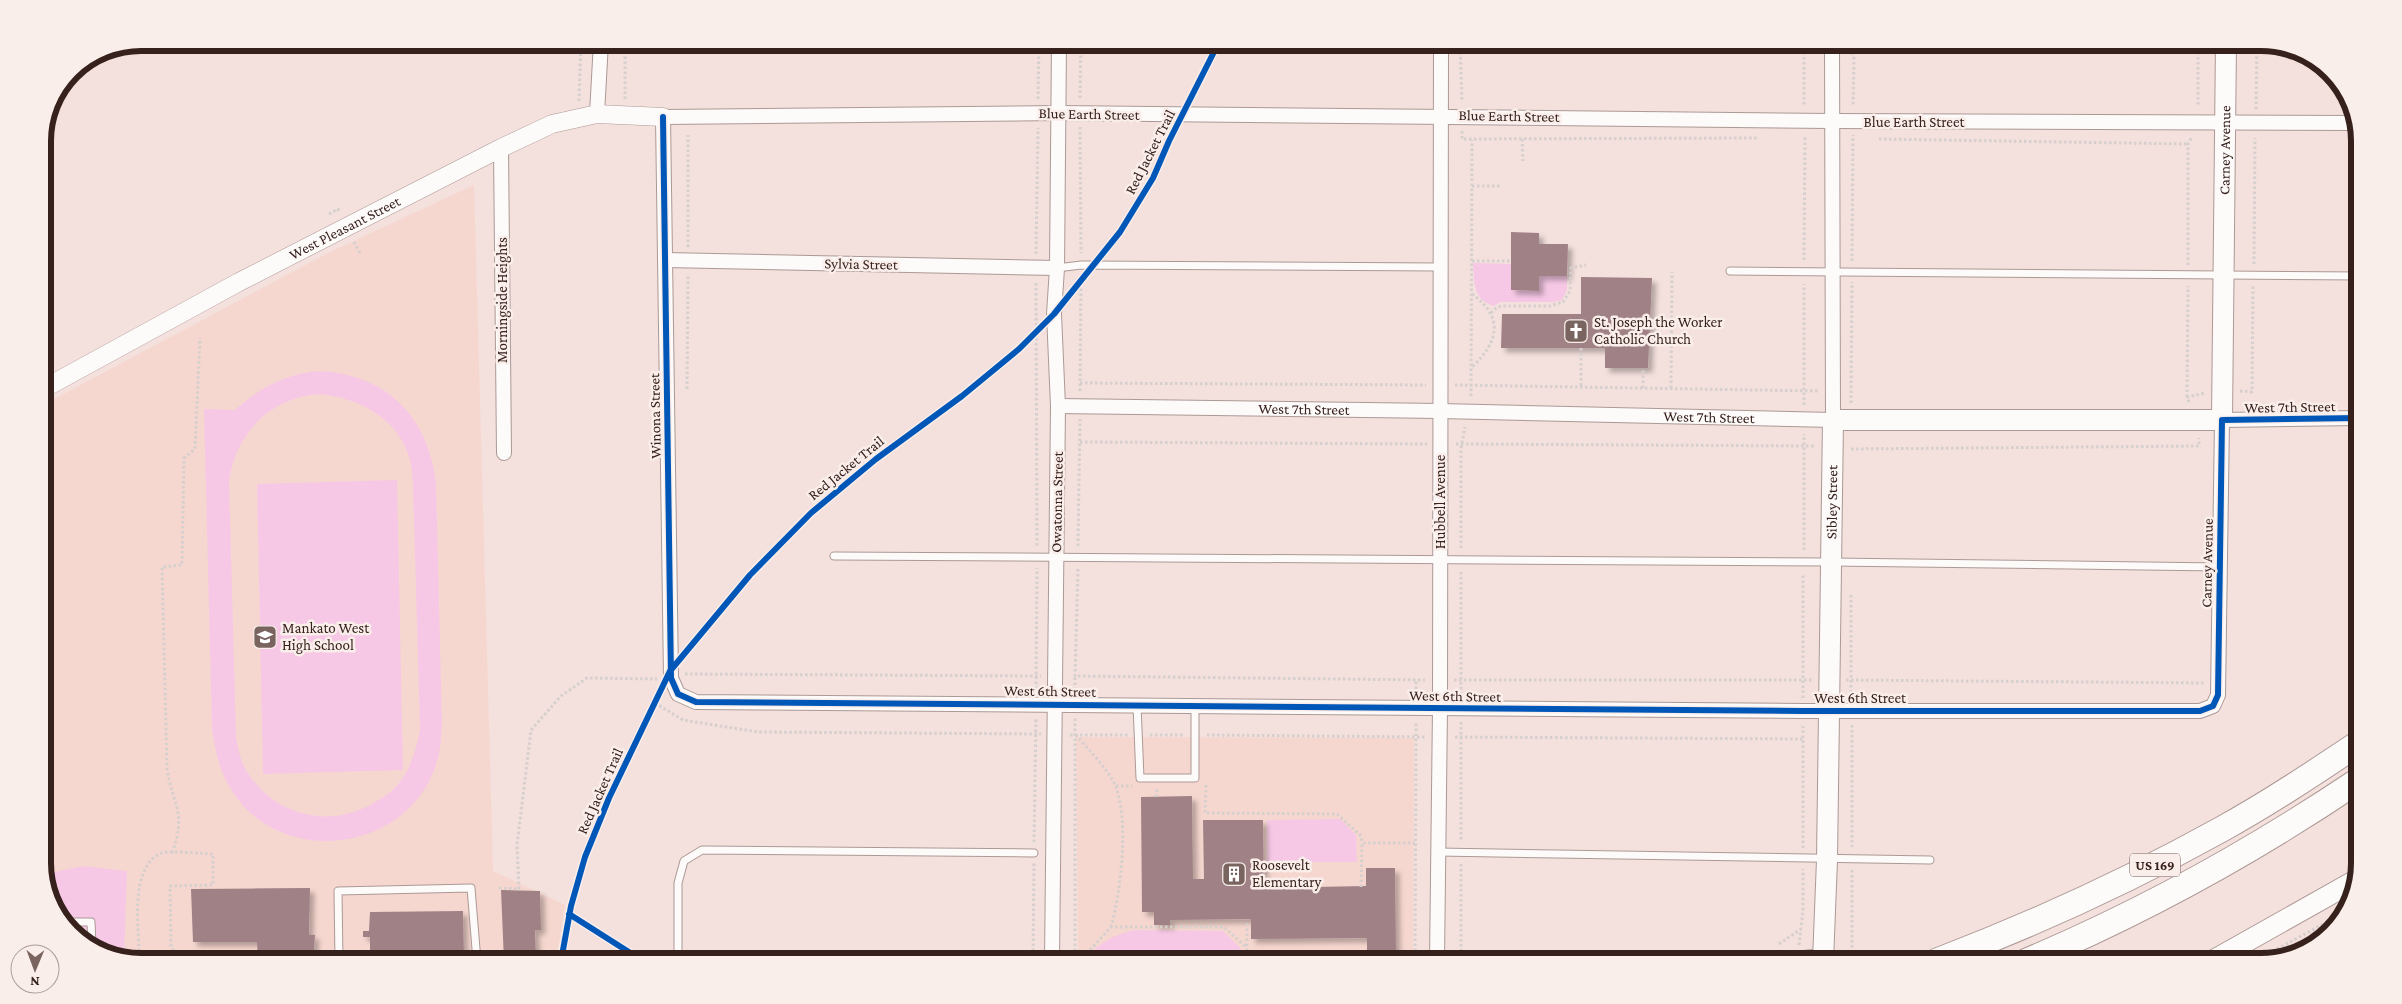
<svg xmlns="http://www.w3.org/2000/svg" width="2402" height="1004" font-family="'Crimson Pro',serif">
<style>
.built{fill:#f6d7cf}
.green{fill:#f6c8e5;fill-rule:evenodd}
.building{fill:#a08286;filter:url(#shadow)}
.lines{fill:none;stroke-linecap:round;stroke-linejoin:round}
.service-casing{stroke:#ac9995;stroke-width:9}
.minor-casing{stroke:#ac9995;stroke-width:16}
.tertiary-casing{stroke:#ac9995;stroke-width:19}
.secondary-casing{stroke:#ac9995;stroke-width:22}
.motorway-casing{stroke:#ac9995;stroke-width:27}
.path{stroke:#d5cfce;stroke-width:3;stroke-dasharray:2.5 2.5;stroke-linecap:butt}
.service{stroke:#fdfafa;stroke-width:7}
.minor{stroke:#fdfafa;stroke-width:14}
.tertiary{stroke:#fdfafa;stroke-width:18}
.secondary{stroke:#fdfafa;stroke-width:20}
.motorway{stroke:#fdfafa;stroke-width:25}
.cycleway-casing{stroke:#faeeeb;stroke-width:9}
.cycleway{stroke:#0057b8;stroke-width:6}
.labels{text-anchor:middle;stroke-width:5;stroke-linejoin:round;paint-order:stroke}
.shield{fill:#faeeeb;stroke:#725e5a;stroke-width:1}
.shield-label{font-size:14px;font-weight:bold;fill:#37211c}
.street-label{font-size:15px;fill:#37211c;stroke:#faeeeb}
.poi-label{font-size:15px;fill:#37211c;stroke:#faeeeb;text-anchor:start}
.rim{fill:none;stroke:#37211c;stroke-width:6}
</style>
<defs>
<filter id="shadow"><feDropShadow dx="4.5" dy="4.5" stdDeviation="2.5" flood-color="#0004"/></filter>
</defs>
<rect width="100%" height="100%" fill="#f4e0dc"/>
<path class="built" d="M 474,185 L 493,871 L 565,905 L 556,961 L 141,961 L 104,954 L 63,923 L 43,869 L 43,405 L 328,253 Z
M 1076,737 L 1414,738 L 1413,961 L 1078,961 Z"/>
<path class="green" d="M 1473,263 L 1511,264 L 1512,290 L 1539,291 L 1539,276 L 1567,276 L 1567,290 L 1562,300 L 1554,302 L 1500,302 L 1494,306 C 1473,300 1474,282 1473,263 Z
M 319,371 C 387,374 429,418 436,483 L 442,725 C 441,741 440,757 433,773 C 397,858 271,865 228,784 C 218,766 215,749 212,729 L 204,409 L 235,410 C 261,387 285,374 319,371 ZM 319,394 C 357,397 398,418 409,457 C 412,465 412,475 413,484 L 420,730 C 416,750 411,768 399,783 C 393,791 384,797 375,802 C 331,830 273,816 246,770 C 240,760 238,748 236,737 L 229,480 C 237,432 270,398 319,394 Z
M 397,480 L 403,770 L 263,774 L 257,484 Z
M 1340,819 L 1356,835 L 1357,862 L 1267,862 L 1267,820 Z
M 83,866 L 127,871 L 124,958 L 104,954 L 63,923 L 45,874 Z
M 1136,930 L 1223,931 L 1244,952 L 1244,961 L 1083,961 C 1099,944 1112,934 1136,930 Z"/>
<path class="building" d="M 1511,232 L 1539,233 L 1539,244 L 1568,244 L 1567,276 L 1539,276 L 1539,291 L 1511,290 Z
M 1581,277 L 1652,278 L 1648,368 L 1605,368 L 1605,348 L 1501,348 L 1502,314 L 1581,314 Z
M 1192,796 L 1193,879 L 1204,879 L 1203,820 L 1263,820 L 1264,888 L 1366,886 L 1366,868 L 1395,868 L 1396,954 L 1367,954 L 1367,938 L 1251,939 L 1251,919 L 1170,920 L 1170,925 L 1154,925 L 1154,912 L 1142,912 L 1141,797 Z
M 310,888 L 309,935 L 315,935 L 313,961 L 258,961 L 257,942 L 193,942 L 191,889 Z
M 501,890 L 540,891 L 541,930 L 535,930 L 536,961 L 504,961 Z
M 463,911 L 464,961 L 370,961 L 370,937 L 363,937 L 363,931 L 369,931 L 370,912 Z"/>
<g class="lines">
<g class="service-casing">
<path id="service" d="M 1057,268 L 1081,265 L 1441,267
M 1730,271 L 2359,276
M 834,556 L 1831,562 L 2220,567
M 1137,705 L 1140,778 L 1195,778 L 1195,705
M 1438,852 L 1930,860
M 63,922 L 91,922 L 92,945
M 339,961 L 338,891 L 471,888 L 477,961
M 678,961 L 678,883 L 684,861 L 702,850 L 1034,853"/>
</g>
<g class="minor-casing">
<g id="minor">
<path d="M 597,114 L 601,42"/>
<path d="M 2355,123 L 1832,121 L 1058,113 L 663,117 L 671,678 L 678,694 L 696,702 L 1803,711 L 2200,711 L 2213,706 L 2218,695 L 2222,420 L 2359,418"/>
<path d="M 501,148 L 504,453"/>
<path d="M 665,260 L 1057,268"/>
<path id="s1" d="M 1058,406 L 1440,411 L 1833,420 L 1832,42"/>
<path d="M 1052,961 L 1058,406 L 1054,314 L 1057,268 L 1059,42"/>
<path d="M 1437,961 L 1440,708 L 1441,42"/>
<path d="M 1773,961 L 1823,956"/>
</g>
</g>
<g class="tertiary-casing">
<g id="tertiary">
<path id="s2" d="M 43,389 L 239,282 L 501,148 L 552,124 L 597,114 L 663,117"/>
</g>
</g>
<g class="secondary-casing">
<g id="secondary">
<path id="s3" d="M 1823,961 L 1827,860 L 1833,420 L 2222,420 L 2226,42"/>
<path d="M 2212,961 L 2356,880"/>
</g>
</g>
<g class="motorway-casing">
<path id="motorway" d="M 1937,961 C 2034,924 2130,880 2222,829 C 2269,803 2314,773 2359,743
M 2027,961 C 2143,912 2255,850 2359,780"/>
</g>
<path class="path" d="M 1460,42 L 1462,102
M 1804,42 L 1804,105
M 2198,42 L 2198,107
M 1848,43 L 1854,59 L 1853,106
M 1080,98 L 1081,42
M 625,99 L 625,42
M 1038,99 L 1039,42
M 579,101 L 581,42
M 2256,109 L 2257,42
M 1080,127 L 1081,253
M 1462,131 L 1462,139 L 1757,138
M 1522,139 L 1523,161
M 1879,139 L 2188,144
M 1472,186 L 1501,186
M 329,214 L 338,209 L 339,212
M 354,242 L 360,253
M 688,247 L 688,135
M 1036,254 L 1038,128
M 1804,260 L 1805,137
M 1472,261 L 1511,261
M 1852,261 L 1853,135
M 2254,264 L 2255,138
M 2188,265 L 2188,144 L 2192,137
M 1036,283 L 1037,547
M 1472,294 C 1504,317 1499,342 1472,367
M 1491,313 L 1497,307 L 1503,306 L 1550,306 L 1563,302 L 1570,291 L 1571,268 L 1586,265
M 1581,348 L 1581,387
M 1080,383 L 1426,385
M 1455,385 L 1818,391
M 1643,388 L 1643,368
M 1671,388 L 1672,272
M 687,389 L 688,275
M 1080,391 L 1081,277
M 2240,391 L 2252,392 L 2253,286
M 1471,396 L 1472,140
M 2187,397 L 2188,286
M 2189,402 L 2187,397 L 2205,393
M 1851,403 L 1852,282
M 1804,405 L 1804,284
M 1080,442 L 1427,444
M 1456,444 L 1815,446
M 1851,449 L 2199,446 L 2199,438
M 1078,546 L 1080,419
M 1461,548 L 1461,448 L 1465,427
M 1804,550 L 1804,434
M 1078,569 L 1075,676 L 1425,680
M 1461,572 L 1461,693
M 1851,595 L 1851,697
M 685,674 L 1041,676
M 1454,680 L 1812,680
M 1846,680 L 2205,683
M 1036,689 L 1037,568
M 1075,690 L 1075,676
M 1416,694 L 1416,680
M 1803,698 L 1803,574
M 655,703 L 683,720 L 758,732 L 1041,734
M 1461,722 L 1461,840
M 1852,725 L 1852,847
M 1070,735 L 1128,735
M 1076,735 C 1088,749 1109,770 1116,787 C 1129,822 1121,891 1111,927
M 1150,735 L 1183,735
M 1207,735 L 1426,737
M 1455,737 L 1803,739
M 1206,785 L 1205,813 L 1337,814 L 1361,836 L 1362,843
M 1116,786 L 1132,786
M 1156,797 L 1157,789
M 1034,842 L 1036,718
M 1803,848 L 1803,726
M 172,853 C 187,813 173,806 167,769 L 162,567 L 182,565 L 184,458 L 195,449 L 200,338
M 1461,864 L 1461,961
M 1852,870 L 1852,961
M 1361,887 L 1362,843 L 1415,843
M 499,888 L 519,889 L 517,845 L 531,730 L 561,696 L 587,678 L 657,679
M 1779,944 L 1801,929
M 1799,945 L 1803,910 L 1803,869
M 140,961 C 139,932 128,866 162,853 C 170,850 202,854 213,854 L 213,885 L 170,886 L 171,947 L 181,961
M 1033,961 L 1034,863
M 1075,961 L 1075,718
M 1080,961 L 1111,927 L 1224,927 L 1247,948
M 1247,961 L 1247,922
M 1415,961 L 1416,723
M 1751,961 L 1759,956
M 2255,961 L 2340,915"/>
<use href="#service" class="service"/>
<use href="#minor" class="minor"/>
<use href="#tertiary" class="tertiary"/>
<use href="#secondary" class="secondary"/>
<use href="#motorway" class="motorway"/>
<g class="cycleway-casing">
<path id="cycleway" d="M 663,117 L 671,678 L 678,694 L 696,702 L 1803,711 L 2200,711 L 2213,706 L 2218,695 L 2222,420 L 2359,418
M 569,914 L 643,961
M 561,961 L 571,906 L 585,857 L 609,798 L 670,671 L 750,575 L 811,513 L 876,459 L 962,396 L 1019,349 L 1054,314 L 1120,232 L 1153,178 L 1169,141 L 1219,42"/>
</g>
<use href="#cycleway" class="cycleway"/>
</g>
<defs>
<g id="church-square" transform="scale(1.25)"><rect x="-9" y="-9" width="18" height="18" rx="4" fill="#79645f" stroke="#faeeeb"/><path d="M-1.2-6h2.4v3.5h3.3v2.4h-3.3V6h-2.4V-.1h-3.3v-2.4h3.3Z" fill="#fff"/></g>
<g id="school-square" transform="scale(1.25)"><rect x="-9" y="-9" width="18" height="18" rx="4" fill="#79645f" stroke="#faeeeb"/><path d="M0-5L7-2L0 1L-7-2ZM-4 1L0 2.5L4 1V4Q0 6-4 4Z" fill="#fff"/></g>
<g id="building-square" transform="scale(1.25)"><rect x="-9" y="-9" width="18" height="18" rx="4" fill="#79645f" stroke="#faeeeb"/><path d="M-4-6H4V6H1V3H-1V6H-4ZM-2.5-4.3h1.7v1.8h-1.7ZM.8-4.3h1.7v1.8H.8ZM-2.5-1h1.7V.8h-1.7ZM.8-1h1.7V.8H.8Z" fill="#fff"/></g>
</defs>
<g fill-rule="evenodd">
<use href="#church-square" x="1576" y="331"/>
<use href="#school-square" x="265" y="637"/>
<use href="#building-square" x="1234" y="874"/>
</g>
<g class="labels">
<rect class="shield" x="2130" y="853.5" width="50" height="23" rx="4"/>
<g class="shield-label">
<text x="2155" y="870">US 169</text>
</g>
<g class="street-label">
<text transform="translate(1089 114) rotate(1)" y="5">Blue Earth Street</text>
<text transform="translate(1509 116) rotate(1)" y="5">Blue Earth Street</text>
<text x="1914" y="127">Blue Earth Street</text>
<text dy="5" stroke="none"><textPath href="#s3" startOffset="1200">Carney Avenue</textPath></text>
<text transform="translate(1150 152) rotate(-63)" y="5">Red Jacket Trail</text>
<text dy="5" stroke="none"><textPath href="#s2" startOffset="342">West Pleasant Street</textPath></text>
<text transform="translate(861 264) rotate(1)" y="5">Sylvia Street</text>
<text transform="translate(502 300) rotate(-90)" y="5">Morningside Heights</text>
<text transform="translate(2290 407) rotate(-1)" y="5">West 7th Street</text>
<text dy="5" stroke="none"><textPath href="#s1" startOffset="246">West 7th Street</textPath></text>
<text transform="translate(655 416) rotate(-91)" y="5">Winona Street</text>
<text dy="5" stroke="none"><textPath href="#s1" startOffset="651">West 7th Street</textPath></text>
<text transform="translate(846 468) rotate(-39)" y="5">Red Jacket Trail</text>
<text transform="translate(1057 502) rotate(-89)" y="5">Owatonna Street</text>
<text transform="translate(1440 502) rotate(-90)" y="5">Hubbell Avenue</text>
<text dy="5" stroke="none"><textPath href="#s3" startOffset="459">Sibley Street</textPath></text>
<text transform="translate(2207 563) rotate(-89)" y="5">Carney Avenue</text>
<text transform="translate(1050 691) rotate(1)" y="5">West 6th Street</text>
<text transform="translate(1455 696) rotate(1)" y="5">West 6th Street</text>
<text x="1860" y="703">West 6th Street</text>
<text transform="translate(600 791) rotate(-66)" y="5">Red Jacket Trail</text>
</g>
<g class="poi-label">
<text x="1594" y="327">St. Joseph the Worker<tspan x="1594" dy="17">Catholic Church</tspan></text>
<text x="282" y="633">Mankato West<tspan x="282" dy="17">High School</tspan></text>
<text x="1252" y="870">Roosevelt<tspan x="1252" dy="17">Elementary</tspan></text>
</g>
</g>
<path d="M0 0H2402V1004H0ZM141 51H2261A90 90 0 0 1 2351 141V863A90 90 0 0 1 2261 953H141A90 90 0 0 1 51 863V141A90 90 0 0 1 141 51Z" fill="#faeeeb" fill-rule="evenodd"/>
<path class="rim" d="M141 51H2261A90 90 0 0 1 2351 141V863A90 90 0 0 1 2261 953H141A90 90 0 0 1 51 863V141A90 90 0 0 1 141 51Z"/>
<g transform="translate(35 969) rotate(181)"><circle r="24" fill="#faeeeb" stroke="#ac9c98"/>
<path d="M0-4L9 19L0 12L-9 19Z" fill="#79645f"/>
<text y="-8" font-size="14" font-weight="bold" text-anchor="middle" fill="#37211c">N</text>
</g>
</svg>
